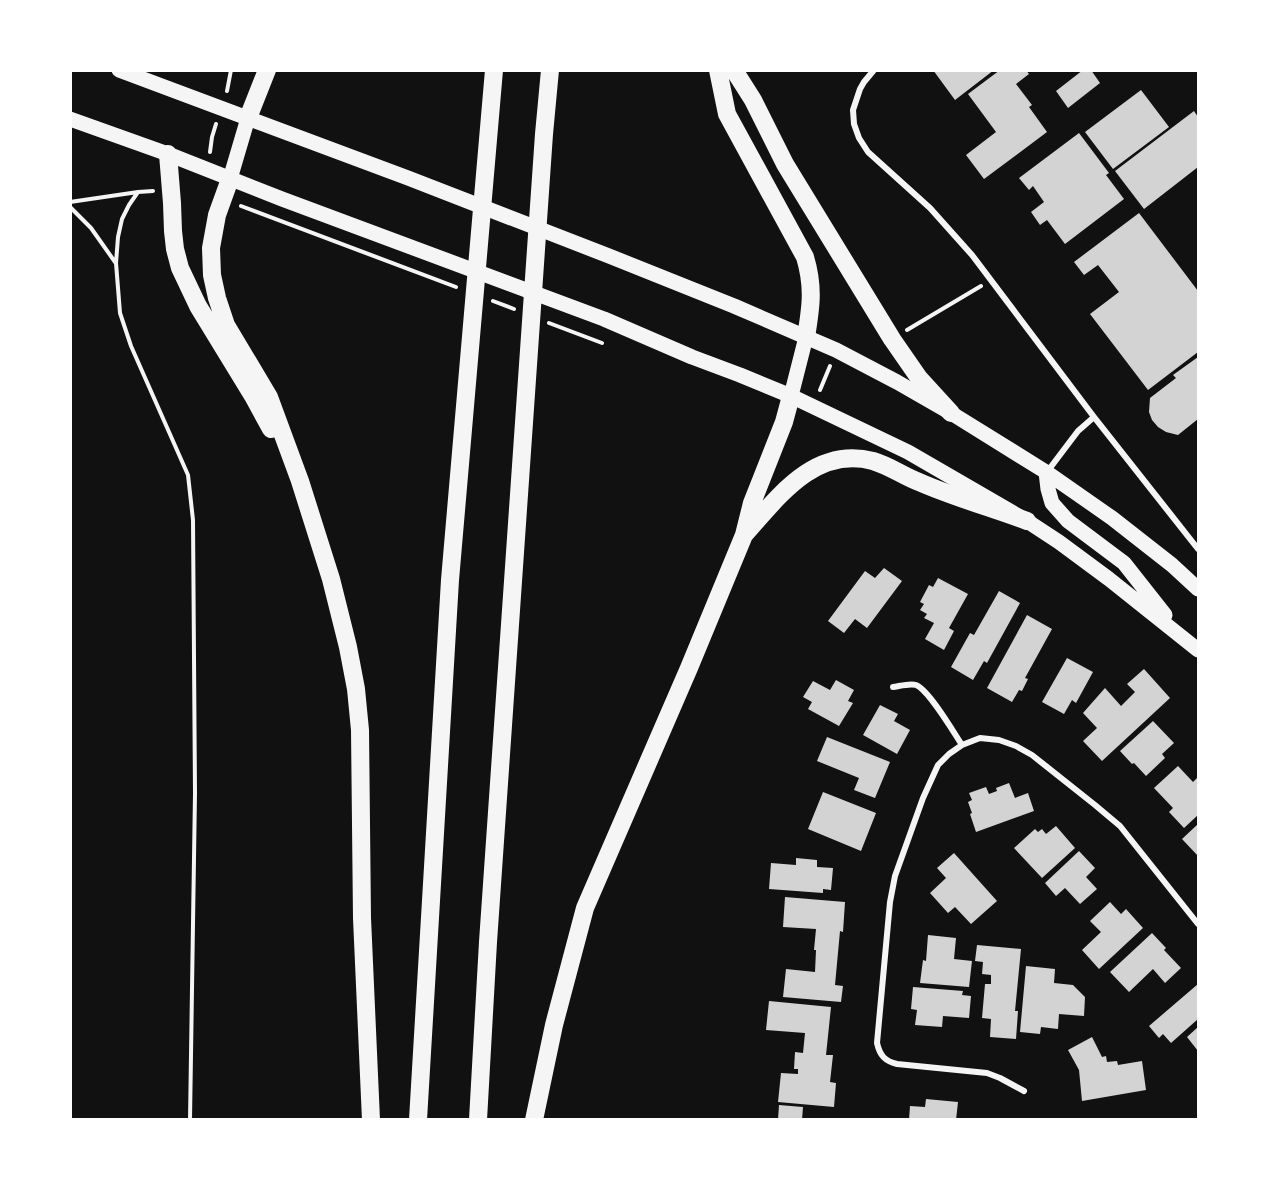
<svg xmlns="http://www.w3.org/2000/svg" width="1269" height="1190" font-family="'DejaVu Sans',sans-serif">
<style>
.building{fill:#d3d3d3}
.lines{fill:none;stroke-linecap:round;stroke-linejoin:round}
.path{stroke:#f5f5f5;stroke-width:4}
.minor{stroke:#f5f5f5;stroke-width:6}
.primary{stroke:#f5f5f5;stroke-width:15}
.motorway{stroke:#f5f5f5;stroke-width:18}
</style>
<rect width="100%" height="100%" fill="#111"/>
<path class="building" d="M 933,70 L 994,70 L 955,100 Z
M 1000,70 L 1026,70 L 1029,74 L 1016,84 L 1032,105 L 1029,107 L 1047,132 L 984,179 L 966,155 L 996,132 L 968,94 Z
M 1083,70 L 1091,70 L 1100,83 L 1068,108 L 1056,91 Z
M 1141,90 L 1169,127 L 1113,169 L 1085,132 Z
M 1194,111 L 1198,117 L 1198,167 L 1144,209 L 1115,171 Z
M 1079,133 L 1109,173 L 1106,175 L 1124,199 L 1065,244 L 1047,220 L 1040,225 L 1031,212 L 1044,202 L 1033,186 L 1029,190 L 1019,178 Z
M 1139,213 L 1198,291 L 1198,352 L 1148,390 L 1090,314 L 1119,292 L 1098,265 L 1084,275 L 1074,262 Z
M 1198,357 L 1198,419 L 1178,435 L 1166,432 L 1158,427 L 1152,420 L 1149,412 L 1150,398 L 1176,378 L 1173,375 Z
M 884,568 L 902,581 L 867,628 L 855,619 L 844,633 L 828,621 L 865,571 L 875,578 Z
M 938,578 L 968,594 L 949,628 L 954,631 L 944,650 L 925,639 L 934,623 L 924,618 L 927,614 L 920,610 L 924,604 L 920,602 L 929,585 L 933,587 Z
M 999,591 L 1020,603 L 987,663 L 984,661 L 973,680 L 951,667 L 970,633 L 974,635 Z
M 1027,615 L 1052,629 L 1025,678 L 1028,679 L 1022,691 L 1019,690 L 1012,702 L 987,688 Z
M 1067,658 L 1093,672 L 1076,703 L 1072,700 L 1064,714 L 1042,702 Z
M 1144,669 L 1170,698 L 1102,761 L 1083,741 L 1097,728 L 1083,713 L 1105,688 L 1121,706 L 1135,692 L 1127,684 Z
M 836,680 L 854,690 L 848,701 L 853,703 L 839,726 L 808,709 L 812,702 L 803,697 L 813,681 L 830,690 Z
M 880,705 L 898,714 L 894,721 L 910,730 L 897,754 L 863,735 Z
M 1153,721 L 1174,743 L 1162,754 L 1165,758 L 1146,776 L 1134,763 L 1132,764 L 1120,751 Z
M 827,737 L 890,762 L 875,798 L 854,790 L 859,778 L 817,761 Z
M 1178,766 L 1193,782 L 1198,777 L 1198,815 L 1184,828 L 1169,812 L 1173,808 L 1154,788 Z
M 1009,783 L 1015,798 L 1028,793 L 1034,811 L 976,832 L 970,814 L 972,813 L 968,802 L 972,800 L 969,793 L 986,787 L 989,794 L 997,791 L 996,788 Z
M 823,792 L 876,813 L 861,851 L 808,829 Z
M 1198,824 L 1198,856 L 1182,839 Z
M 1056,826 L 1075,848 L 1042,878 L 1014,848 L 1035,829 L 1038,832 L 1042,829 L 1046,834 Z
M 1079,851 L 1095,868 L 1086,877 L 1097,889 L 1080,904 L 1065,888 L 1056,896 L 1045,883 Z
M 954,853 L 997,901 L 971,924 L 955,907 L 948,913 L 930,893 L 946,878 L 937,868 Z
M 796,858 L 817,860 L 817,867 L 833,868 L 831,890 L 823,889 L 823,893 L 769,889 L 771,863 L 796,865 Z
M 785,897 L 845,902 L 843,932 L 840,931 L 835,985 L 843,986 L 841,1002 L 783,997 L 786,969 L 815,972 L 816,950 L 814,950 L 816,929 L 783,927 Z
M 1110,902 L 1121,914 L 1126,909 L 1143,928 L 1099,969 L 1082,950 L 1101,932 L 1090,921 Z
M 1152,933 L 1166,948 L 1164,950 L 1181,968 L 1165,983 L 1153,969 L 1129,992 L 1110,972 Z
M 928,935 L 956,938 L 954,959 L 972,961 L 969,987 L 920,983 L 923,960 L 926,961 Z
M 977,945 L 1021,949 L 1015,1011 L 1018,1011 L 1016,1039 L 990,1037 L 991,1019 L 982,1018 L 985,984 L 991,984 L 991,975 L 982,974 L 983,962 L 975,961 Z
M 1026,966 L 1055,969 L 1054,983 L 1073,985 L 1085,997 L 1084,1016 L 1059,1014 L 1058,1029 L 1041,1027 L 1040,1034 L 1020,1032 Z
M 1198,984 L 1198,1019 L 1171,1043 L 1163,1034 L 1159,1038 L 1149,1026 Z
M 913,987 L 963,991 L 962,995 L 971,996 L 969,1018 L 943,1016 L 942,1027 L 915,1025 L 917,1010 L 911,1009 Z
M 769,1001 L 831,1007 L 826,1055 L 833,1055 L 830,1082 L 836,1083 L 834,1107 L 778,1102 L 781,1073 L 798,1074 L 798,1069 L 794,1069 L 795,1052 L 803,1053 L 805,1033 L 766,1030 Z
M 1198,1027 L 1198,1051 L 1187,1037 Z
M 1092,1037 L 1102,1057 L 1106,1056 L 1107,1062 L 1117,1061 L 1118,1065 L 1142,1061 L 1146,1090 L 1082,1101 L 1079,1070 L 1068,1050 Z
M 926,1099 L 958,1102 L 956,1120 L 909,1120 L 910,1106 L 925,1107 Z
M 779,1105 L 803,1107 L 802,1120 L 778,1120 Z"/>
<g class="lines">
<path class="path" d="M 227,91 L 231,70
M 210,152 L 212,137 L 216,124
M 138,192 L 129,205 L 122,219 L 118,237 L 116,263 L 120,313 L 131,346 L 188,475 L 193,520 L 195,793 L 190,1120
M 70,202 L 138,192 L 153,191
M 241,206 L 456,287
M 70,207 L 91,228 L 115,262
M 493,301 L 514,309
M 549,323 L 602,343
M 907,330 L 981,286
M 820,390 L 830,366"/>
<path class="minor" d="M 874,70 L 864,82 L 860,89 L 853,110 L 854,124 L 859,138 L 868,152 L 930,208 L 972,255 L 1094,417 L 1198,549
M 1047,472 L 1078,431 L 1094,417
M 893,687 C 900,686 910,683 916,685 C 929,690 954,733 962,745
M 1024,1091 L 1000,1078 L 987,1073 L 897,1064 C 885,1061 880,1056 877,1043 L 890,902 L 895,876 L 923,798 L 938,765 L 949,754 L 962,745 L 980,738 L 999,740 L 1016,746 L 1032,755 L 1095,805 L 1120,826 L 1198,924"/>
<path class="primary" d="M 119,70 L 408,178 L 609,256 L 734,306 L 836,350 L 897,382 L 951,413 L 1046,472 L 1112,518 L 1172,565 L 1198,589
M 70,119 L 168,154 L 282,199 L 604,319 L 692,357 L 740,375 L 791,396 L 908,452 L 1027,521 L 1059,542 L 1109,579 L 1198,650
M 230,179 L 248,118
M 791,396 L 806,337
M 1046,472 L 1048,489 L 1052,503 L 1068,521 L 1124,563 L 1165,615"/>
<path class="motorway" d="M 718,70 L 727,114 L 805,257 C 814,287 811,307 806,337
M 734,70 L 753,100 L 785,164 L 892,339 L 919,378 L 951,413
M 248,118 L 267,70
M 168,154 L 172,203 L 173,231 L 175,249 L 180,268 L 198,306 L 253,396 L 271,429
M 230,179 L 217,215 L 211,248 L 212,275 L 217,298 L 226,325 L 269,397 L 300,481 L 331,579 L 348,647 L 356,689 L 360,730 L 362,918 L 371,1120
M 745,534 C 779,496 815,446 873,461 C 890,466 903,476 919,482 C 953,497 992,508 1027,521
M 418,1120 L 450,580 L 494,70
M 478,1120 L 488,942 L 544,134 L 550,70
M 534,1120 L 554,1025 L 585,908 L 689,668 L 744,535 L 752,503 L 784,422 L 791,396"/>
</g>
<rect width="1269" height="1190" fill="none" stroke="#ffffff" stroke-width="144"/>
</svg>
